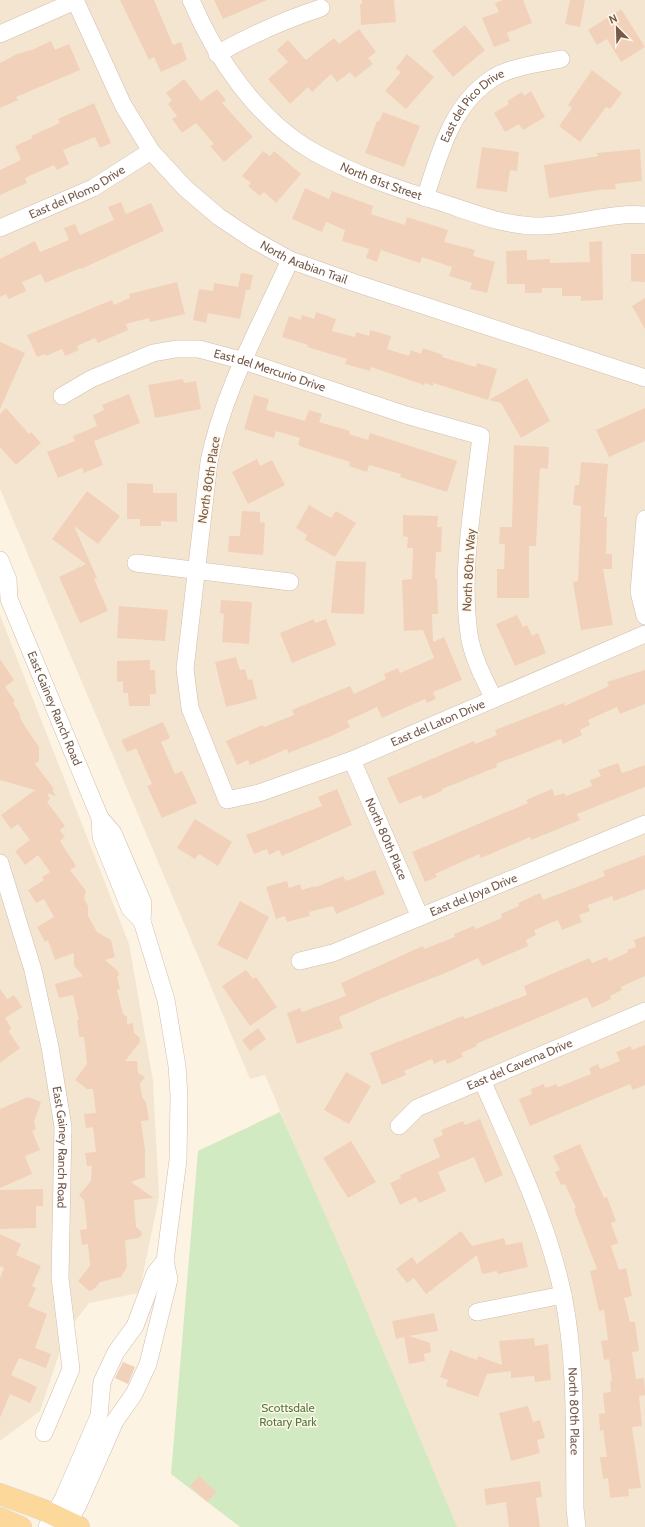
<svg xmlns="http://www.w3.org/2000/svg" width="645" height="1527" font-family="Cabin,sans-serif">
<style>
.residential{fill:#f4e5d1}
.green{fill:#d2eac2}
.building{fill:#f2d1ba}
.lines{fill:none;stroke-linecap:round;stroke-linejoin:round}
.minor-casing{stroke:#d0bdad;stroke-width:18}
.major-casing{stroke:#dbd4d0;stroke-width:22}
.minor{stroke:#fff;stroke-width:17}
.major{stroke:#fcd89b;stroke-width:21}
.labels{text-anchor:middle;stroke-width:3;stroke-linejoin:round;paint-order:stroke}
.street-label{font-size:12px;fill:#755949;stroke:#fff7e9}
.park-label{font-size:12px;fill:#527a41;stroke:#fff7e9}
</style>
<rect width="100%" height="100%" fill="#fcf3e3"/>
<path class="residential" d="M 0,0 L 645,0 L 645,1527 L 456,1527 L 265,1075 L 250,1079 L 0,489 Z
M 0,615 L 129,944 L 153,1081 L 159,1197 L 139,1293 L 89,1303 L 66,1333 L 40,1411 L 0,1441 Z"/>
<path class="green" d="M 280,1112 L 349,1269 L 457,1527 L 240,1527 L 171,1474 L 198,1151 Z"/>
<path class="building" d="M 120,0 L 154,0 L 173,45 L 181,42 L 187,60 L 161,72 L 154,57 L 149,60 Z
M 214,0 L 267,0 L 223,19 Z
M 362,0 L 394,0 L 396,22 L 361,25 L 360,4 L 362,4 Z
M 503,0 L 523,0 L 532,23 L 507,33 L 510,41 L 494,47 L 482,18 L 499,12 L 495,3 Z
M 570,0 L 585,0 L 580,27 L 565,24 Z
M 621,9 L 645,47 L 621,62 L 607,39 L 597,45 L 588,30 Z
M 465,25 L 485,50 L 453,77 L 432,51 Z
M 359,29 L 376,52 L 368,58 L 373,64 L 355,78 L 350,72 L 337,82 L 331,74 L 312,92 L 308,87 L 290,104 L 268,79 L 288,62 L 277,50 L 288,40 L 306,60 L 334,38 L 339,44 Z
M 51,41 L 55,50 L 69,44 L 80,70 L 16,97 L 18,100 L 0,108 L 0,63 L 17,54 L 34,49 Z
M 407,54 L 434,77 L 406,109 L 385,91 L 401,72 L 396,68 Z
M 592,70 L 622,93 L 610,109 L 606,107 L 580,142 L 559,126 L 572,108 L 568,105 Z
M 184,79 L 201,101 L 217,89 L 226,100 L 222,103 L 253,137 L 224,162 L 210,146 L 214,144 L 196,123 L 182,133 L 172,119 L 177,116 L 168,104 L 172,100 L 166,93 Z
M 531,91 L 545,117 L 523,130 L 519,124 L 505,132 L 494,113 L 509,104 L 507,101 L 522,92 L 524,96 Z
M 94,103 L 111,143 L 100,148 L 95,137 L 63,150 L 69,164 L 57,170 L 54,165 L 25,178 L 27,183 L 0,195 L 0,170 L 21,160 L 15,146 L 33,138 L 31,136 L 60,123 L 58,119 Z
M 383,112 L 420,126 L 404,167 L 365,153 L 377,121 L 379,122 Z
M 482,147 L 519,152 L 517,171 L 510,170 L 507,192 L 476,188 Z
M 640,149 L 642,181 L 615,184 L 616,189 L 598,190 L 549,198 L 544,165 L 599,156 L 596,153 Z
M 263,151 L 270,156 L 274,151 L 301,174 L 276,203 L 264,192 L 260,196 L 248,186 L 251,183 L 242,176 Z
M 305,188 L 329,199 L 332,191 L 373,206 L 371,214 L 405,225 L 407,217 L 448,230 L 444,242 L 475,250 L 473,256 L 495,262 L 487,293 L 470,289 L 472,283 L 449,276 L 452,267 L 422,257 L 420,263 L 381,250 L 377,262 L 366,258 L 369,249 L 342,241 L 345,230 L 326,222 L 322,232 L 292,219 Z
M 121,202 L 126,214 L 151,203 L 164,231 L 81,269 L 81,268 L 45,283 L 41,274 L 22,282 L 26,291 L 9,299 L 6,294 L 0,297 L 0,259 L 35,241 L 40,252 L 69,240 L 64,228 L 75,224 L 80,235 L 114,220 L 108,207 Z
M 602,241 L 603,300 L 581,301 L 581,296 L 562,296 L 562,288 L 542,288 L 542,293 L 525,293 L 525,284 L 507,284 L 506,251 L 527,250 L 527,260 L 550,259 L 550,263 L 590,262 L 589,242 Z
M 631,254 L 645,254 L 645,282 L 631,281 Z
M 241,273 L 253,275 L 250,290 L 246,290 L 240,319 L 208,313 L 206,323 L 193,320 L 199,289 L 213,291 L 214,283 L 238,287 Z
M 177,282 L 185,314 L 150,322 L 149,318 L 126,324 L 128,330 L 98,343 L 95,338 L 77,346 L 79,350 L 65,356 L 62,349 L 46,356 L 45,354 L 37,357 L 27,335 L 112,300 L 114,305 L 130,298 L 129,294 Z
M 645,298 L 645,329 L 632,306 Z
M 316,312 L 336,319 L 332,331 L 355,337 L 356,332 L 369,336 L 370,330 L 391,336 L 387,349 L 409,356 L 411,350 L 421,354 L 423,348 L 443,355 L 442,357 L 476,367 L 477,363 L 497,369 L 488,400 L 433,383 L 433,386 L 425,383 L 424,385 L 371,367 L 370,371 L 345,364 L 347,359 L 307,347 L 308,345 L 282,337 L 289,316 L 301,320 L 302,315 L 314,319 Z
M 0,342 L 25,353 L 0,409 Z
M 527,378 L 550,421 L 521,438 L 501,403 L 489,400 Z
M 183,379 L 184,383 L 196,381 L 201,409 L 155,418 L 148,385 Z
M 129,394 L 140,423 L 94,441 L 103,465 L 84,473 L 82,468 L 58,478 L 47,452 L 75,441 L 73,436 L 97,426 L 93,415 L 104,410 L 102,405 Z
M 254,395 L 269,399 L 266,410 L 305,421 L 309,410 L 322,414 L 319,422 L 350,431 L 349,434 L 368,440 L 370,433 L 457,461 L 447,492 L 400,477 L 401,474 L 369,465 L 367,472 L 349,466 L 350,462 L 299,446 L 300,445 L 298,445 L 300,438 L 276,431 L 274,438 L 244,429 Z
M 6,408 L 29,434 L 31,432 L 41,443 L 16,465 L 0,447 L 0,414 Z
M 645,408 L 645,441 L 609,457 L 596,430 Z
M 514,445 L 549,447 L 548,469 L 540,468 L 536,546 L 529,546 L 529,598 L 497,598 L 497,569 L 504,569 L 505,544 L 499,544 L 500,527 L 512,527 Z
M 257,459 L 260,466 L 272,460 L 285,485 L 248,504 L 232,472 Z
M 581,462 L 608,464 L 604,517 L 607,517 L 606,554 L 612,554 L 612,569 L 603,569 L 613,625 L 581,630 L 573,582 L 578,581 L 581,506 L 573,505 L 575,485 L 579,485 Z
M 127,483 L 153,484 L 153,493 L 177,493 L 177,522 L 161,521 L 161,526 L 140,526 L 140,519 L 127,519 Z
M 87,491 L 120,516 L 98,544 L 74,526 L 97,578 L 94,579 L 108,611 L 80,623 L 59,577 L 86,564 L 52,539 Z
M 309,505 L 331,518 L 336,511 L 356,523 L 335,557 L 305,540 L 307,535 L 296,528 Z
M 242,511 L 260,512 L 260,522 L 265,523 L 263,555 L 228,552 L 229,536 L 240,536 Z
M 403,515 L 438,516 L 437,527 L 442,527 L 441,552 L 436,552 L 435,579 L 437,579 L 438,614 L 432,614 L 433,642 L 444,637 L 462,680 L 433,692 L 436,699 L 427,703 L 425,699 L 382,718 L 377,707 L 347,721 L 350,727 L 329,737 L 288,753 L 287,749 L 250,765 L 248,760 L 237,765 L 226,741 L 263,725 L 264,727 L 294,715 L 292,710 L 350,686 L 354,694 L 386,679 L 384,674 L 398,668 L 400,673 L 434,658 L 423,630 L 404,631 L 402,580 L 412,579 L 413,548 L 407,548 L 408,537 L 403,536 Z
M 336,561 L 366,562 L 364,614 L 331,613 Z
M 221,600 L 252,602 L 249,644 L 222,642 L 224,614 L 220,613 Z
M 119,606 L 168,610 L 165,641 L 117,638 Z
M 517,615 L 523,627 L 527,625 L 532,636 L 538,633 L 546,653 L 515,666 L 496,624 Z
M 314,619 L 315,623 L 326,619 L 336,645 L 292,663 L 280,633 Z
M 236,657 L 240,670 L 245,669 L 248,680 L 252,679 L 257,699 L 226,707 L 215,662 Z
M 0,659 L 14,680 L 5,687 L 15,701 L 13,703 L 20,714 L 20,717 L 24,725 L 39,747 L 39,761 L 35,764 L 54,789 L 52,790 L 56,796 L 47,793 L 50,799 L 47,802 L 65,826 L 60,830 L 65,837 L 60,841 L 76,866 L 70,870 L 86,891 L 84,898 L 88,906 L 88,916 L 97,932 L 111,940 L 115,957 L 105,960 L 118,971 L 119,975 L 117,977 L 120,989 L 117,990 L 123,1014 L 127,1017 L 127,1024 L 133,1023 L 134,1033 L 139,1037 L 140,1042 L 125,1061 L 137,1061 L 138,1073 L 145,1077 L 140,1083 L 142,1097 L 146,1102 L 149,1120 L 141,1121 L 145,1150 L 145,1177 L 131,1182 L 154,1198 L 134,1200 L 136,1227 L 141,1231 L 142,1235 L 139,1238 L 125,1240 L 127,1267 L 121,1277 L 100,1282 L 93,1290 L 89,1291 L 78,1281 L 90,1266 L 88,1244 L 82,1245 L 80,1230 L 87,1229 L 84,1200 L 79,1195 L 91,1181 L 92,1166 L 87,1166 L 85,1153 L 96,1152 L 93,1127 L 86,1128 L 84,1114 L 96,1113 L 93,1089 L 87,1089 L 75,1080 L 87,1064 L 84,1037 L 79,1037 L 77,1020 L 79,1020 L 73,995 L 59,998 L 55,984 L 83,976 L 74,966 L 74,953 L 55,960 L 48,940 L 45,942 L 37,927 L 54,917 L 44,899 L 36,903 L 28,890 L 44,880 L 42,877 L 50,872 L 38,855 L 25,865 L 15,851 L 30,840 L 18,824 L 11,829 L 1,815 L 35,790 L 0,780 Z
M 150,660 L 150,670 L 155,670 L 156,694 L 150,694 L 150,706 L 129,706 L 128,693 L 123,693 L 123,681 L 117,682 L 117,661 Z
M 645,670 L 645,704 L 620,714 L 617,707 L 588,720 L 590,725 L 580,730 L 582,735 L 563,744 L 561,739 L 496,764 L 497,767 L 442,789 L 442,791 L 423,799 L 421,795 L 399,804 L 387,778 L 474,741 L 475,744 L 497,735 L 495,730 L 564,703 L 565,706 L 609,686 L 607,682 Z
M 163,722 L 170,738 L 161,742 L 175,774 L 182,771 L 197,803 L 162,818 L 147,786 L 152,784 L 136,748 L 127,752 L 121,740 Z
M 618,763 L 622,773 L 645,765 L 645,787 L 577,814 L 580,820 L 531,840 L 530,837 L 481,858 L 479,854 L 435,874 L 437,877 L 425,882 L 412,852 L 528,803 L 526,800 L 552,789 L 555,796 L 564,793 L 566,796 L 592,786 L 590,780 L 601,776 L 598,770 Z
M 337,789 L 352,825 L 282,856 L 279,850 L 269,855 L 267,849 L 254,854 L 246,835 L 322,806 L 318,797 Z
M 195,819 L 232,842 L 218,866 L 199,854 L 195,859 L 177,848 Z
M 645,855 L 645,889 L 614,901 L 612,896 L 588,905 L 590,911 L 579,915 L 582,922 L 562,930 L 558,920 L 534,930 L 536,935 L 526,940 L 528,946 L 482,966 L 478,958 L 448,972 L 389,995 L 339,1017 L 343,1028 L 297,1044 L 287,1013 L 300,1008 L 302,1012 L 346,996 L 341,983 L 423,946 L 424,949 L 455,937 L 454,934 L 474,926 L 476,929 L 502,918 L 501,914 L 519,906 L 518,903 L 540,893 L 543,900 L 605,876 L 603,871 Z
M 375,870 L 385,894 L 336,914 L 333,906 L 309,912 L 310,916 L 287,922 L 285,916 L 276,919 L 266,887 L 287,881 L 289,888 L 300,884 L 302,890 L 315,886 L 316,887 L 343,876 L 346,881 Z
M 240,901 L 269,917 L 247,960 L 217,945 Z
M 645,936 L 645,976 L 621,987 L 622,990 L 610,996 L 611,999 L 592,1008 L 587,997 L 476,1044 L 477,1046 L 461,1053 L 463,1057 L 447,1064 L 445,1059 L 434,1064 L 432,1059 L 404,1071 L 406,1075 L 382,1085 L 370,1053 L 463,1016 L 465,1019 L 527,995 L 524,986 L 589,958 L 592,963 L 607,957 L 609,961 L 628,952 L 627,950 L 636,947 L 634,940 Z
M 246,970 L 253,979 L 256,977 L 277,1007 L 250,1026 L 222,986 Z
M 0,989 L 7,999 L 14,995 L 22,1007 L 5,1018 L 11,1028 L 9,1032 L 20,1048 L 0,1063 Z
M 258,1028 L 266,1039 L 250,1051 L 242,1040 Z
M 645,1045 L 645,1085 L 633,1090 L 630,1084 L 530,1126 L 519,1099 L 532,1094 L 531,1089 L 544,1084 L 545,1088 L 556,1084 L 558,1087 L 591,1074 L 589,1068 L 598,1064 L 600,1069 L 620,1061 L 616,1052 L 631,1046 L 632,1050 Z
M 346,1072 L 371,1086 L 349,1124 L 324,1110 Z
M 28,1097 L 41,1102 L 34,1122 L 36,1129 L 32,1131 L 40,1150 L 25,1156 L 32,1174 L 0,1188 L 0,1109 Z
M 480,1119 L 503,1175 L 485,1183 L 474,1157 L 438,1172 L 446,1191 L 419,1203 L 416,1197 L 400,1205 L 390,1183 L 401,1178 L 400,1175 L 440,1157 L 433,1139 L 443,1135 L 441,1130 L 463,1121 L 465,1125 Z
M 351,1141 L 376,1182 L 348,1198 L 323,1158 Z
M 580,1144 L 604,1198 L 607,1197 L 616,1221 L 611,1223 L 618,1243 L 611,1246 L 619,1270 L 626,1268 L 632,1296 L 624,1298 L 630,1322 L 635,1322 L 639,1351 L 632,1352 L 636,1379 L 644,1378 L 645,1390 L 645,1395 L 639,1396 L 642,1426 L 632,1427 L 641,1488 L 628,1489 L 629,1496 L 610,1498 L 608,1478 L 603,1479 L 600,1457 L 607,1457 L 603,1430 L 600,1431 L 599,1414 L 605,1413 L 603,1393 L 611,1392 L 610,1381 L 612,1381 L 609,1359 L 604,1360 L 601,1341 L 608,1340 L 604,1310 L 599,1311 L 590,1271 L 597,1269 L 574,1209 L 576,1208 L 565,1184 L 561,1185 L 555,1172 L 560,1170 L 553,1156 Z
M 43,1189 L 43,1206 L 36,1206 L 36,1228 L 0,1229 L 0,1190 Z
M 461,1231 L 472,1246 L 504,1238 L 506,1245 L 522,1242 L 528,1267 L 498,1274 L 497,1271 L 482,1274 L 477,1255 L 426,1294 L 414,1278 L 407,1283 L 396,1269 L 412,1257 L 417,1264 Z
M 0,1234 L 21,1244 L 16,1255 L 41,1266 L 32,1286 L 36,1288 L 28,1306 L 47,1314 L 35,1348 L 51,1354 L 46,1368 L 19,1358 L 11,1375 L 37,1387 L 30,1403 L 10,1394 L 0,1418 L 0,1278 L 4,1268 L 0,1266 Z
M 434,1313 L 438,1331 L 409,1336 L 430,1343 L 431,1352 L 424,1354 L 425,1361 L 409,1364 L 404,1337 L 396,1339 L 392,1321 Z
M 534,1338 L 535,1346 L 548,1344 L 551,1380 L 535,1382 L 534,1376 L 511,1378 L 511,1371 L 487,1374 L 478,1397 L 446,1386 L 448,1380 L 440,1377 L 450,1350 L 477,1360 L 478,1356 L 502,1365 L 499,1341 Z
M 123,1362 L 135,1367 L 128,1384 L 115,1378 Z
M 528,1406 L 533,1422 L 540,1420 L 545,1438 L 537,1440 L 540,1453 L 511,1461 L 499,1413 Z
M 199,1476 L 217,1492 L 207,1502 L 190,1486 Z
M 540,1481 L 542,1497 L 536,1498 L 540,1527 L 509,1527 L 506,1502 L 486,1505 L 484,1489 Z"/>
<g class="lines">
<g class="minor-casing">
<g id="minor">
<path id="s1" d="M 75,0 L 123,105 L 151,151 L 185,188 L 219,217 L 252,239 L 290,260 L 355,283 L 645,378"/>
<path id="s2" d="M 191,0 C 215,57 258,121 314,152 C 353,174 398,189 440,202 C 471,212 502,225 534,226 C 571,227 608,212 645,215"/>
<path d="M 0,34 L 75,1"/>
<path d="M 217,54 C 251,35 284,20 321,8"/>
<path id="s3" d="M 425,198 C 440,153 451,105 493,78 C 510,67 541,63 561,59"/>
<path id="s4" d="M 0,228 L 93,188 L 151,151"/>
<path id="s5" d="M 290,260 C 261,325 223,391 209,462 L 185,669 L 190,708 L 227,800 L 259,793 L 352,760 L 645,634"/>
<path id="s6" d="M 62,396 L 91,379 L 153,353 L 176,349 L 199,349 L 244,361 L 406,415 L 481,436 C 474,499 460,571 469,634 C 472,656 484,679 494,699"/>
<path d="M 645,519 L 639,592 L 645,616"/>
<path id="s7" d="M 0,560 L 8,580 L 9,599 L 100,818 L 101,837 L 130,909 L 142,921"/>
<path d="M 136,563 L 290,582"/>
<path id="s8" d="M 352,760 L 420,917"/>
<path id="s9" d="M 0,863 L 33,970 L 50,1047 L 63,1127 L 60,1278 L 71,1369 L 44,1433"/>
<path id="s10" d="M 300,961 L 333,953 L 645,824"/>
<path id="s11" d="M 482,1080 C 512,1150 547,1219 563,1295 C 577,1363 574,1439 575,1509 L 577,1527"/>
<path id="s12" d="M 399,1126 L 417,1108 L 645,1011"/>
<path d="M 477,1312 L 563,1295"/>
<path d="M 47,1527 L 63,1499 L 99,1416 L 102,1382 L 116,1352 L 135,1326 L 155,1273 L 165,1261"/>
<path d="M 66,1527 L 78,1505 L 115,1421 L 134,1394 L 148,1364 L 169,1279 L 165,1261 L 178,1160 L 179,1096 L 177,1066 L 166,1000 L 142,921 L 143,903 L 113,833 L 100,818"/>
</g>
</g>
<g class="major-casing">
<path id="major" d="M 0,1494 L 41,1509 L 79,1527
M 0,1518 L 21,1527"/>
</g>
<use href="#minor" class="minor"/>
<use href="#major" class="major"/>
</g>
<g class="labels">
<g class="street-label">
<text dy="4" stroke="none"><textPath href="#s3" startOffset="106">East del Pico Drive</textPath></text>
<text dy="4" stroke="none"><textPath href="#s2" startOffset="272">North 81st Street</textPath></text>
<text dy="4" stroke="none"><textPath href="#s4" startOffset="85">East del Plomo Drive</textPath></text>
<text dy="4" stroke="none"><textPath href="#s1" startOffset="361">North Arabian Trail</textPath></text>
<text dy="4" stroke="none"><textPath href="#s6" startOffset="221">East del Mercurio Drive</textPath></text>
<text transform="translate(209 480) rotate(-81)" y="4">North 80th Place</text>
<text transform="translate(469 570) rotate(-87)" y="4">North 80th Way</text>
<text dy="4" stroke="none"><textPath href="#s7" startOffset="159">East Gainey Ranch Road</textPath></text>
<text dy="4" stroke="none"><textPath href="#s5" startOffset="790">East del Laton Drive</textPath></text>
<text dy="4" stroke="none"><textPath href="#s8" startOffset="86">North 80th Place</textPath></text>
<text dy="4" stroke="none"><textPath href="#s10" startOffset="186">East del Joya Drive</textPath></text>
<text dy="4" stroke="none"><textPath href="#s12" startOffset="137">East del Caverna Drive</textPath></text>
<text dy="4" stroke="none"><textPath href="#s9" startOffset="292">East Gainey Ranch Road</textPath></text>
<text dy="4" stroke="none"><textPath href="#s11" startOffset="347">North 80th Place</textPath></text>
</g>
<g class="park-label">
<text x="288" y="1412">Scottsdale<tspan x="288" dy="14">Rotary Park</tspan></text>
</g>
</g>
<g transform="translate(617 28) rotate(337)" stroke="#fff7e9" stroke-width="3" paint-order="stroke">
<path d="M0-3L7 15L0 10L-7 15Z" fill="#755949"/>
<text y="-6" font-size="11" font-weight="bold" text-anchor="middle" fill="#755949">N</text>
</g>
</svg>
